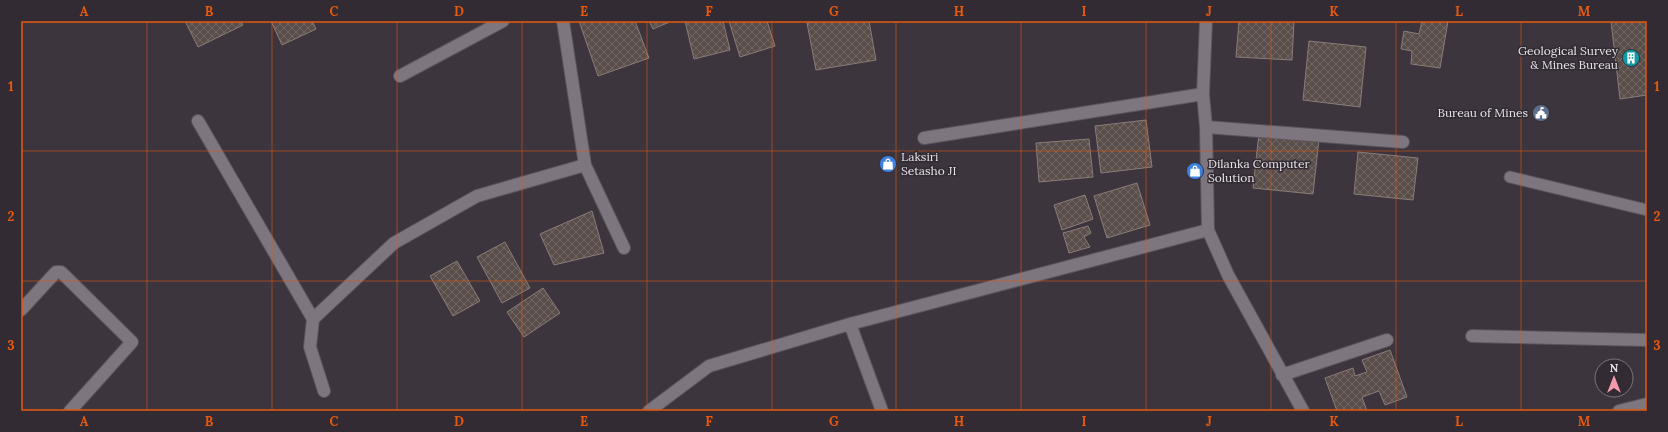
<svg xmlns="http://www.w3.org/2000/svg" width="1668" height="432" font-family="Lora,serif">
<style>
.building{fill:url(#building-cross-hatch);stroke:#8a7c78}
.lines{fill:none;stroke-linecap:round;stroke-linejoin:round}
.lane-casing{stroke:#5a545b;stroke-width:13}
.street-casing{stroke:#5a545b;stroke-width:14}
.lane{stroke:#7e767f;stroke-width:11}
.street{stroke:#7e767f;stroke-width:12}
.grid{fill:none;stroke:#e8590c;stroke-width:1;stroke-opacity:0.55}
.labels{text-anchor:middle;stroke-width:3;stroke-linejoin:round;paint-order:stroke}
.poi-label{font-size:12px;fill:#e7e3e8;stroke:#322b33;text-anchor:end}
.neatline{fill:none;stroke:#e8590c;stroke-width:1.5}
.grid-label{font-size:13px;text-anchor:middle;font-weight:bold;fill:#e8590c}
</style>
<defs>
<pattern id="building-cross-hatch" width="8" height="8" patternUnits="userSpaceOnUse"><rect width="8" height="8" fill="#5a4e4b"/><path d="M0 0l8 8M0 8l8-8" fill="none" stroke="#726765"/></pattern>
</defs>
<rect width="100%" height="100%" fill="#3c353e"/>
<path class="building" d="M 185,21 L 241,21 L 243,25 L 198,47 Z
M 271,21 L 312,21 L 316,29 L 282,45 Z
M 579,21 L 635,21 L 649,58 L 598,76 Z
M 649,21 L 672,21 L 653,29 Z
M 685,21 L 723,21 L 730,50 L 694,59 Z
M 729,21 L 767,21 L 775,46 L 740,57 Z
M 822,21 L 869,21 L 876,60 L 816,70 L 807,23 Z
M 1239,21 L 1294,21 L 1292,60 L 1236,57 Z
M 1422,21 L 1448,21 L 1440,68 L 1411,64 L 1412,51 L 1401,49 L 1404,31 L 1419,34 Z
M 1611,21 L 1647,21 L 1647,95 L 1620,99 Z
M 1309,41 L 1366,47 L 1360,107 L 1303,100 Z
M 1146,120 L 1152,167 L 1101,173 L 1095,126 Z
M 1259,133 L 1319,139 L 1313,194 L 1253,188 Z
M 1089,139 L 1093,177 L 1039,182 L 1036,143 Z
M 1358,152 L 1418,158 L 1413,200 L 1354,194 Z
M 1137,183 L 1150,225 L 1107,238 L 1094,196 Z
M 1085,195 L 1093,219 L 1062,230 L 1054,205 Z
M 592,211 L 604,253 L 554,265 L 540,234 Z
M 1088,226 L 1091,233 L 1084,237 L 1090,247 L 1069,253 L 1063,233 Z
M 505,242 L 530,288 L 502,303 L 477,257 Z
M 457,261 L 480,301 L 453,316 L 430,276 Z
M 543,288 L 560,313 L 524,337 L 507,312 Z
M 1390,350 L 1407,397 L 1385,405 L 1379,391 L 1362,397 L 1367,411 L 1337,411 L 1325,378 L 1353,368 L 1355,376 L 1367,372 L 1362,360 Z"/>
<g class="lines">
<g class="lane-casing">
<path id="lane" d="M 1510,177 L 1647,210"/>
</g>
<g class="street-casing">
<path id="street" d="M 563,21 L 585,165 L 624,248
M 1206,21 L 1203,94 L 1206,127 L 1208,230 L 1228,275 L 1303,411
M 400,76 L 503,21
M 198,121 L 313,319
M 1206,127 L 1403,142
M 924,138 L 1203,94
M 21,310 L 56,272 L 61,272 L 132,342 L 70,411
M 850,324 L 882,411
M 1472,336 L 1647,340
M 1282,375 L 1387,340
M 324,391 L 310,347 L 313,319 L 394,243 L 477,196 L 585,165
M 649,411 L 709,366 L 850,324 L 1208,230
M 1619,411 L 1647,404"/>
</g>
<use href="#lane" class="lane"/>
<use href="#street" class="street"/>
</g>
<path class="grid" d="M 147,21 L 147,411M 272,21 L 272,411M 397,21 L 397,411M 522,21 L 522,411M 647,21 L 647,411M 772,21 L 772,411M 896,21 L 896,411M 1021,21 L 1021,411M 1146,21 L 1146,411M 1271,21 L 1271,411M 1396,21 L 1396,411M 1521,21 L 1521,411M 21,151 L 1647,151M 21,281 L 1647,281"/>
<defs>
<g id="building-disc" transform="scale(0.9)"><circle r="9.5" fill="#0f9aa8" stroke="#322b33"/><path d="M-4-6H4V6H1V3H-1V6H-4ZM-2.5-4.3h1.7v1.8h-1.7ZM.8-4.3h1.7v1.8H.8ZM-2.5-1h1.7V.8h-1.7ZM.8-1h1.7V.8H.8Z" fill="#fff"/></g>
<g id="civic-disc" transform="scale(0.9)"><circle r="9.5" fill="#5c6f8a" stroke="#322b33"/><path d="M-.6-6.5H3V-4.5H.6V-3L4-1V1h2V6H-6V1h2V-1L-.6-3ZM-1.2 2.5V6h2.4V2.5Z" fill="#fff"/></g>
<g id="shop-disc" transform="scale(0.9)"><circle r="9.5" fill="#3f7fe0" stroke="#322b33"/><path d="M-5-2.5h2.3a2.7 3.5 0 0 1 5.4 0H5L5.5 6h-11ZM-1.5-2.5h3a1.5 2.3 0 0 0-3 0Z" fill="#fff"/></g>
</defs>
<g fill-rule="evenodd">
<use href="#building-disc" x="1631" y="58"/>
<use href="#civic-disc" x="1541" y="113"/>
<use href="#shop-disc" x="888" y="164"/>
<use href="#shop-disc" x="1195" y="171"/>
</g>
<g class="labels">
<g class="poi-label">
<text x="1618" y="55">Geological Survey<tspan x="1618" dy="14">&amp; Mines Bureau</tspan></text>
<text x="1528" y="117">Bureau of Mines</text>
<text x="901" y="161" text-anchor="start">Laksiri<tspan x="901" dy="14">Setasho JI</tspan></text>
<text x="1208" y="168" text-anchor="start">Dilanka Computer<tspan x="1208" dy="14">Solution</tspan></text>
</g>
</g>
<rect width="1668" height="432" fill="none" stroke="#322b33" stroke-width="44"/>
<g transform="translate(1614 378)"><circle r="19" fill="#322b33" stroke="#7a757b"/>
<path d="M0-3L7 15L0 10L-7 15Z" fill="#f39aaa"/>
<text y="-6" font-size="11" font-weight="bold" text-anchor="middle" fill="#e7e3e8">N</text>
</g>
<rect x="22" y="22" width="1624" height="388" class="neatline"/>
<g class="grid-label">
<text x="84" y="16">A</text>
<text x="209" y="16">B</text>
<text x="334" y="16">C</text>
<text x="459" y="16">D</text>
<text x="584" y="16">E</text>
<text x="709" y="16">F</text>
<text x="834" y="16">G</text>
<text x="959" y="16">H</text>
<text x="1084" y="16">I</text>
<text x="1209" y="16">J</text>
<text x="1334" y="16">K</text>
<text x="1459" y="16">L</text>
<text x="1584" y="16">M</text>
<text x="11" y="91">1</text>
<text x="1657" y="91">1</text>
<text x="11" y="221">2</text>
<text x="1657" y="221">2</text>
<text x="11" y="350">3</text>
<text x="1657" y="350">3</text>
<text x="84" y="426">A</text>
<text x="209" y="426">B</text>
<text x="334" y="426">C</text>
<text x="459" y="426">D</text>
<text x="584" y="426">E</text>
<text x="709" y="426">F</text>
<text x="834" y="426">G</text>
<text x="959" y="426">H</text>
<text x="1084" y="426">I</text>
<text x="1209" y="426">J</text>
<text x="1334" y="426">K</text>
<text x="1459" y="426">L</text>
<text x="1584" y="426">M</text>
</g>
</svg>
